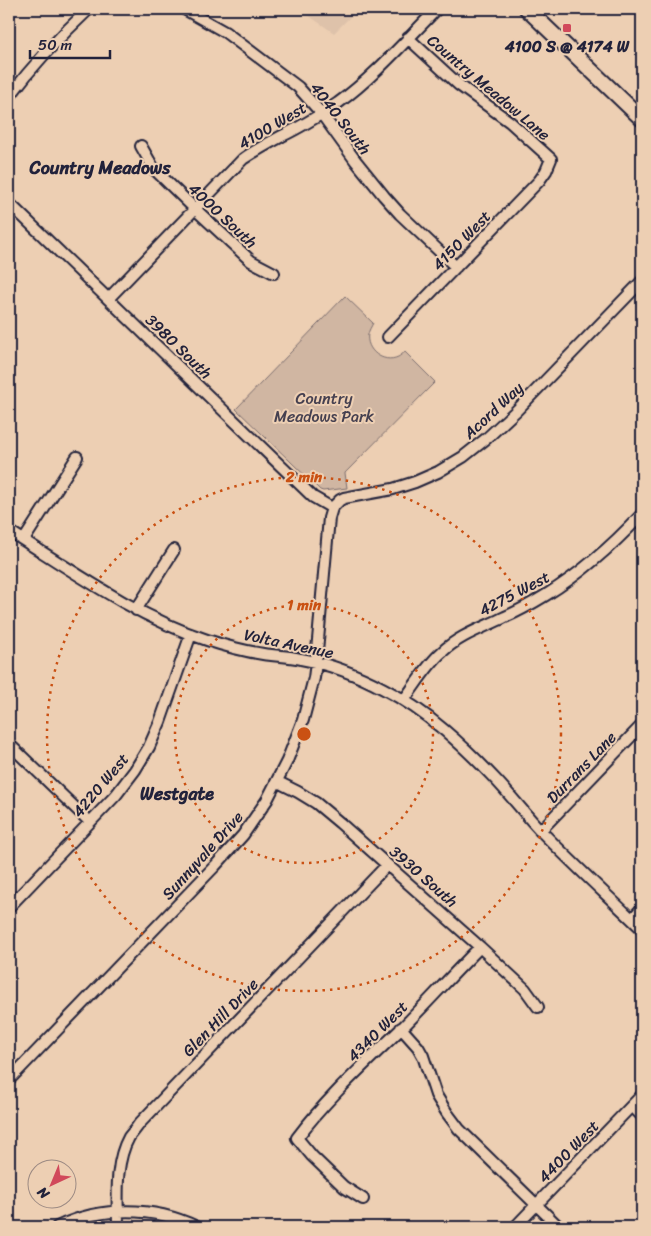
<svg xmlns="http://www.w3.org/2000/svg" width="651" height="1236" font-family="Sriracha,sans-serif">
<style>
.built{fill:#dec2aa}
.green{fill:#d0b6a2;stroke:#796c6e}
.lines{fill:none;stroke-linecap:round;stroke-linejoin:round}
.minor-casing{stroke:#22223b;stroke-width:14}
.major-casing{stroke:#22223b;stroke-width:18}
.minor{stroke:#edcfb3;stroke-width:10}
.major{stroke:#edcfb3;stroke-width:14}
.ring{fill:none;stroke:#ca5113;stroke-width:2.5;stroke-dasharray:2.5 5}
.poi-dot{fill:#d1495b;stroke:#edcfb3;stroke-width:2}
.labels{text-anchor:middle;stroke-width:4;stroke-linejoin:round;paint-order:stroke}
.poi-label{font-size:16px;font-weight:bold;fill:#22223b;stroke:#edcfb3}
.street-label{font-size:16px;fill:#22223b;stroke:#edcfb3}
.park-label{font-size:16px;fill:#454050;stroke:#edcfb3}
.neighbourhood-label{font-size:18px;font-weight:bold;fill:#22223b;stroke:#edcfb3}
.centre{fill:#ca5113;stroke:#edcfb3;stroke-width:2.5}
.ring-label{font-size:15px;text-anchor:middle;font-weight:bold;fill:#ca5113;stroke:#edcfb3;stroke-width:4;stroke-linejoin:round;paint-order:stroke}
</style>
<rect width="100%" height="100%" fill="#edcfb3"/>
<filter id="ink" filterUnits="userSpaceOnUse"><feTurbulence type="fractalNoise" baseFrequency=".02" numOctaves="2"/><feDisplacementMap in="SourceGraphic" scale="10" xChannelSelector="R" yChannelSelector="G"/><feConvolveMatrix kernelMatrix="1 2 1 2 8 2 1 2 1" color-interpolation-filters="sRGB"/></filter>
<g filter="url(#ink)">
<path class="built" d="M 299,9 L 358,9 L 334,33 Z"/>
<path class="green" d="M 345,296 L 373,323 C 371,327 369,330 368,334 C 365,350 383,364 398,357 C 400,356 402,354 405,352 L 435,382 L 345,473 L 347,488 L 323,491 L 320,490 L 236,409 Z"/>
<g class="lines">
<g class="minor-casing">
<path id="minor" d="M 184,9 L 225,32 L 298,87 L 321,113 L 355,160 L 384,196 L 400,214 L 456,267
M 9,97 C 33,65 60,36 89,9
M 141,146 L 154,169 L 195,209 L 251,261 L 274,273
M 9,203 L 313,497 L 332,508
M 108,299 L 243,159 C 256,150 269,143 282,136 C 301,127 320,115 338,103 C 375,76 405,41 437,9
M 388,337 L 539,181 L 546,171 L 551,159 L 510,122 L 459,85 L 408,38
M 9,531 C 73,571 135,616 207,640 C 225,646 244,651 263,654 C 276,656 289,656 301,659 C 330,664 358,675 384,689 C 427,711 464,746 497,781 C 512,797 525,814 540,830 C 573,864 608,896 642,929
M 24,540 L 77,457
M 136,610 L 174,550
M 404,700 C 416,684 427,665 442,652 C 460,635 483,628 505,617 C 519,611 533,603 546,595 C 582,573 613,545 642,514
M 9,744 L 90,822
M 278,782 L 298,792 L 316,803 L 340,823 L 480,947 L 525,989 L 538,1007
M 540,831 L 642,725
M 9,907 L 116,795 L 135,770 L 149,747 L 160,722 L 191,634
M 632,919 L 642,908
M 401,1028 L 418,1047 L 423,1056 L 436,1095 L 447,1113 L 459,1129 L 559,1227
M 9,1080 L 215,866 L 243,835 L 267,800 L 287,761 L 303,720 L 314,678 L 316,662 L 329,518 L 332,508 L 340,500 L 344,498 L 393,489 L 415,482 L 438,472 L 463,457 L 487,438 L 517,410 L 642,281
M 632,1106 L 642,1116
M 363,1199 L 344,1187 L 312,1156 L 297,1138 C 327,1098 367,1062 403,1027 C 429,1001 454,973 480,947
M 57,1227 C 102,1206 153,1206 197,1227
M 118,1227 C 118,1198 114,1164 129,1137 C 132,1133 136,1129 139,1124 L 387,865
M 515,1227 L 642,1095"/>
</g>
<g class="major-casing">
<path id="major" d="M 527,9 L 642,119"/>
</g>
<use href="#minor" class="minor"/>
<use href="#major" class="major"/>
</g>
</g>
<g class="ring">
<circle cx="304" cy="734" r="129"/>
<circle cx="304" cy="734" r="257"/>
</g>
<rect class="poi-dot" x="562" y="23" width="10" height="10" rx="2.5"/>
<g class="labels">
<g class="poi-label">
<text x="567" y="52">4100 S @ 4174 W</text>
</g>
<g class="street-label">
<text transform="translate(489 87) rotate(40)" y="6">Country Meadow Lane</text>
<text transform="translate(341 118) rotate(52)" y="6">4040 South</text>
<text transform="translate(272 125) rotate(-31)" y="6">4100 West</text>
<text transform="translate(223 215) rotate(43)" y="6">4000 South</text>
<text transform="translate(461 240) rotate(-46)" y="6">4150 West</text>
<text transform="translate(179 346) rotate(44)" y="6">3980 South</text>
<text transform="translate(493 410) rotate(-43)" y="6">Acord Way</text>
<text transform="translate(514 593) rotate(-28)" y="6">4275 West</text>
<text transform="translate(289 643) rotate(12)" y="6">Volta Avenue</text>
<text transform="translate(581 767) rotate(-46)" y="6">Durrans Lane</text>
<text transform="translate(100 785) rotate(-50)" y="6">4220 West</text>
<text transform="translate(202 855) rotate(-48)" y="6">Sunnyvale Drive</text>
<text transform="translate(424 876) rotate(41)" y="6">3930 South</text>
<text transform="translate(220 1017) rotate(-46)" y="6">Glen Hill Drive</text>
<text transform="translate(377 1031) rotate(-45)" y="6">4340 West</text>
<text transform="translate(568 1151) rotate(-46)" y="6">4400 West</text>
</g>
<g class="park-label">
<text x="324" y="404">Country<tspan x="324" dy="18">Meadows Park</tspan></text>
</g>
<g class="neighbourhood-label">
<text x="100" y="174">Country Meadows</text>
<text x="177" y="800">Westgate</text>
</g>
</g>
<circle cx="304" cy="734" r="8" class="centre"/>
<g class="ring-label">
<text x="304" y="482">2 min</text>
<text x="304" y="610">1 min</text>
</g>
<rect width="651" height="1236" fill="none" stroke="#edcfb3" stroke-width="30"/>
<rect x="15" y="15" width="621" height="1206" fill="none" stroke="#22223b" stroke-width="2" filter="url(#ink)"/>
<g transform="translate(52 1184) rotate(224)"><circle r="24" fill="#edcfb3" stroke="#9c8a83"/>
<path d="M0-4L9 19L0 12L-9 19Z" fill="#d1495b"/>
<text y="-8" font-size="14" font-weight="bold" text-anchor="middle" fill="#22223b">N</text>
</g>
<path d="M30 50v8h80v-8" fill="none" stroke="#22223b" stroke-width="2.5"/>
<text x="38" y="50" font-size="15" fill="#22223b" stroke="#edcfb3" stroke-width="4" paint-order="stroke">50 m</text>
</svg>
